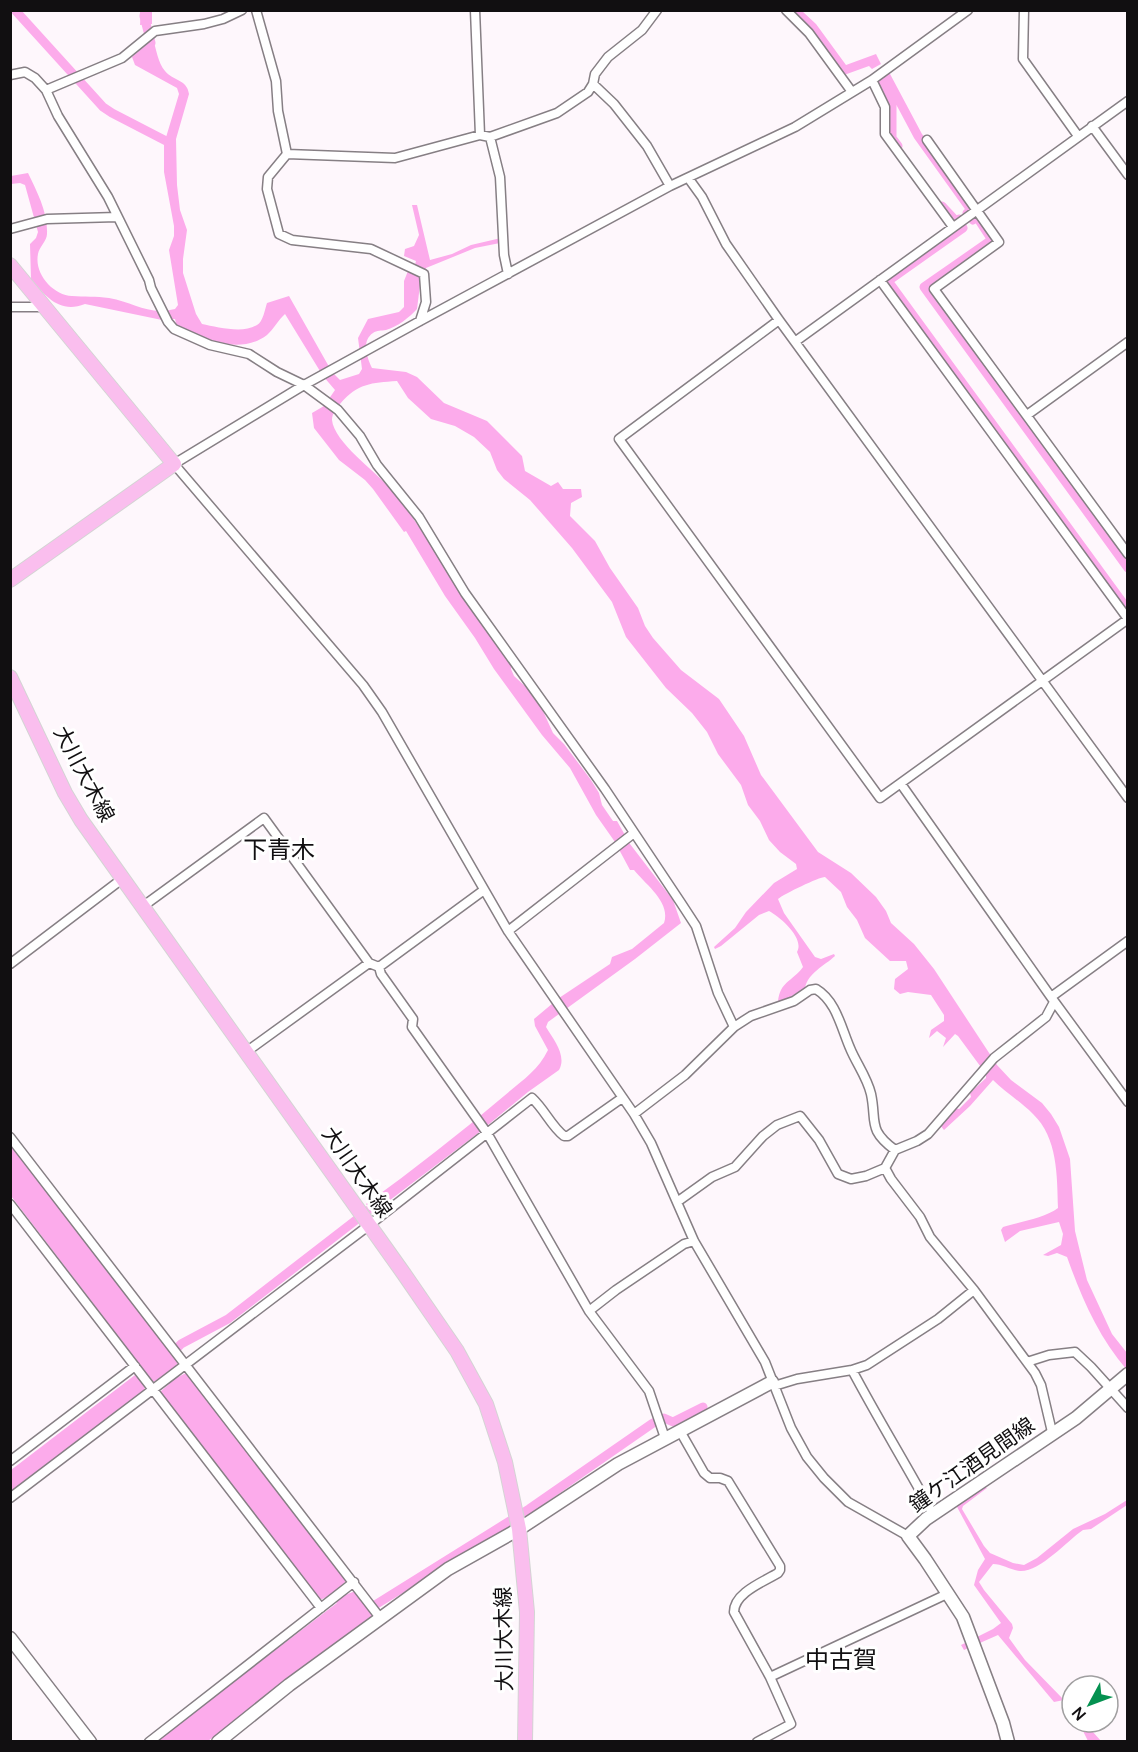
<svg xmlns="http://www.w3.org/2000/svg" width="1138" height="1752" font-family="Manrope,'Noto Sans JP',sans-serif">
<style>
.water{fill:#fcabeb}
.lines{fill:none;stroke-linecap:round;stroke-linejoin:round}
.canal{stroke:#fcabeb;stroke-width:9}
.street-casing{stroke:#867f84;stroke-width:11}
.secondary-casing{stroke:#867f84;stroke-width:15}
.primary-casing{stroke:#d4d4d4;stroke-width:16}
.street{stroke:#fff;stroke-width:8}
.secondary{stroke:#fff;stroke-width:12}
.primary{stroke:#fabeee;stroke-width:14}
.labels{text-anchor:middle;stroke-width:6;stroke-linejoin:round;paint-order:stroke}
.street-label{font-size:21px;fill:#110f11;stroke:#fff}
.quarter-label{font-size:24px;fill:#110f11;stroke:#fff}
</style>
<rect width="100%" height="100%" fill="#fef7fc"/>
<path class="water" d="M 141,11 L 152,11 L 152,24 L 140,25 Z
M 791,11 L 802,11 L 816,24 L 846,65 L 876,54 L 881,64 L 872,69 L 869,66 L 844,75 Z
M 153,39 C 156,48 158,63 165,71 C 173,81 187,79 189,94 L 176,139 L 177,185 L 180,210 L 187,230 L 183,259 L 183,273 L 196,314 L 202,324 C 217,327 243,334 257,325 C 263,322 265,309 267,303 L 289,296 L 332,372 L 340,380 L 359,374 L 362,369 L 358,338 L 368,319 L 399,312 L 404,307 L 404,281 L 408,271 L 413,272 L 416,261 L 404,256 L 405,249 L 414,246 L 419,235 L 412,205 L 417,205 L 430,260 L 452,254 L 471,245 L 501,238 L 500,243 L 475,248 L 426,268 L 420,285 L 417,309 C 410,317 397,327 386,330 C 381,331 377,330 373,333 C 361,341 367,358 372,368 L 406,372 L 417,377 L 444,403 L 487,421 L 522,456 L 525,471 L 551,486 L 558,482 L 563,489 L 581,489 L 582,497 L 571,503 L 570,516 L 595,541 L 610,568 L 638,608 L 645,626 L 653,638 L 681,670 L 719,699 L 744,736 L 761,775 L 818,852 L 851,873 L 876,897 L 886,911 L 891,923 L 914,944 L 934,969 L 997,1065 L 1011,1080 L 1042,1103 L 1051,1114 L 1059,1127 L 1070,1159 L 1075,1231 L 1087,1280 L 1112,1334 L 1127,1353 L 1127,1370 C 1098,1336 1082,1299 1067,1257 L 1057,1253 L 1048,1256 L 1043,1255 L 1061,1245 L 1063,1234 L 1059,1222 L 1020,1231 L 1005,1242 L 1001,1230 L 1003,1227 C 1019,1222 1045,1218 1058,1208 C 1057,1176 1058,1138 1033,1114 C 1021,1102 1005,1092 993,1080 L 970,1106 L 944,1130 L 940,1125 L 955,1108 L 959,1109 L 971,1097 L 970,1093 L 986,1078 L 986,1074 L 958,1036 L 955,1034 L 943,1047 L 946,1038 L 937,1031 L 929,1038 L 931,1030 L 944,1021 L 944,1015 L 931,995 L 908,992 L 900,994 L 894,989 L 895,979 L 908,969 L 906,961 L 890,961 L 865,938 L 857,920 L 847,907 L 841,892 L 825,877 C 819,877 784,894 778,899 L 784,913 L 815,957 L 821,959 L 834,954 L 835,956 C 824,966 808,973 805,988 L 782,1002 L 778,1002 C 780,981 792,982 803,967 L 797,952 C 805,938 780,917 769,911 L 759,915 L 721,946 L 715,949 L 714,947 L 735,928 L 746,912 L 774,883 L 797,869 L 796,864 L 780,852 L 769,840 L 760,821 L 748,805 L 741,785 L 718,754 L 707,732 L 692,713 L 666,688 L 626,637 L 612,602 L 572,548 L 530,500 L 504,479 L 497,470 L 490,452 L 474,437 L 455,426 L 431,419 L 408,398 L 397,381 C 371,383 358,383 340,404 C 337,408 332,413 332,420 C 334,442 376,472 390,488 C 436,543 465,610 512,664 L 511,669 L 514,676 L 527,688 L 543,711 L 553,733 L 564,744 L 591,780 L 599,793 L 602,805 L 613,821 L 617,821 L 630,844 L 673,900 L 681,923 L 635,959 L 548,1022 L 546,1027 C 554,1040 567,1056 559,1070 L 528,1092 L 477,1134 L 373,1213 L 366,1204 C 413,1170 459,1134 504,1096 C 521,1081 538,1071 548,1050 L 535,1026 L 534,1019 L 559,998 L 610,964 L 612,957 L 632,949 L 664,923 C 671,902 646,885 634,870 L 630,870 L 615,842 L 596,815 L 570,768 L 542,735 L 494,669 L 475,638 L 445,596 L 406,531 L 404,532 L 373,489 L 365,480 L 339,460 L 314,428 L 312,413 L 324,406 L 335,390 L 323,376 L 285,314 C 278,320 274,329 267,335 C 241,355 202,340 177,327 L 175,319 L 162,320 L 85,304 C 60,314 46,297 31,279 L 30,244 L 36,238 L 38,232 L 25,185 L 20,183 L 11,184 L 11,176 L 28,173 C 37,192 48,212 47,234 C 47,241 39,247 38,254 C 34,274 53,295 72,296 C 84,297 96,296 109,298 C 134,302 148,316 175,309 L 178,305 L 169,250 L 174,236 L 174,226 L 164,172 L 164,144 L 179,94 L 177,88 L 135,65 L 132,57 Z
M 11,1144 L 178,1363 L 171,1371 L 176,1378 L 186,1373 L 346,1581 L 338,1589 L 343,1596 L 355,1591 L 374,1615 L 372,1620 L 333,1648 L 330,1647 L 208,1741 L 156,1741 L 337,1603 L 331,1595 L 320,1600 L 160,1392 L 169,1384 L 164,1376 L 153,1382 L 11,1196 Z
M 135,1375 L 142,1382 L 145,1389 L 143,1391 L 11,1493 L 11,1470 Z
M 985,1487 L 987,1488 L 963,1506 L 962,1509 L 984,1546 L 990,1553 L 1013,1563 L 1024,1565 L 1037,1558 L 1073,1529 L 1105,1514 L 1127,1500 L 1127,1505 L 1091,1529 L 1083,1530 C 1067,1541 1040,1572 1020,1571 C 1011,1570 1002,1564 993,1564 L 979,1582 L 984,1590 L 1012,1624 L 1013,1628 L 1009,1638 L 1025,1660 L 1064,1700 L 1054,1702 L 998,1635 L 964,1650 L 961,1645 L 993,1629 L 1001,1623 L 974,1585 L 978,1570 L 985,1559 L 956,1505 Z
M 1074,1722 L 1084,1722 L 1101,1741 L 1088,1741 L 1082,1729 Z"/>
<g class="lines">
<path class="canal" d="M 15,10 L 103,107 L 112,113 L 170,143
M 145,10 L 144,16 L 151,43
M 898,146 L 892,138 L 892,106 L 878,78 L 885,74 L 918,136 L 971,210 L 967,213 L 973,220 L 977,217 L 990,237 L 990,241 L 924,287 L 1128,568
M 942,206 L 956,221 L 959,219 L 963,228 L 888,281 L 1128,610
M 170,1356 L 181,1344 L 228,1319 L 378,1203
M 367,1610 L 529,1509 L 653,1423 L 664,1418 L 673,1422 L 703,1407"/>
<g class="street-casing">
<path id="street" d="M 256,10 L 276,81 L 278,111 L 287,154
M 475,10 L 480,135
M 786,10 L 809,33 L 852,92
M 1024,10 L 1023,59 L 1078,136
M 10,75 L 25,72 L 35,78 L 46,90 L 58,116 L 108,197 L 149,280 L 151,288 L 168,322 L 174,329 L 210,345 L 249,354 L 277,372 L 304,385 L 338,410 L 360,436 L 377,465 L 419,517 L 465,593 L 605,789 L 681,903 L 696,926 L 718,993 L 734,1027
M 872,80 L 885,107 L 885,134 L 953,227
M 593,84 L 614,104 L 647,146 L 670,186
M 46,90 L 122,58 L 155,31 L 204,24 L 223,19 L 242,10
M 1092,126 L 1128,175
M 490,137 L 500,177 L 504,255 L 508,274
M 927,140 L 999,242 L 934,289 L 1128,554
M 287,154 L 395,158 L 480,135 L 490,137 L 557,113 L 588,92 L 593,84 L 595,74 L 608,57 L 642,30 L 657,10
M 287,154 L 268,177 L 267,189 L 279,234 L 292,240 L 371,249 L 424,274 L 426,302 L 420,321
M 689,179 L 702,197 L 726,244 L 779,320 L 1128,798
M 10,229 L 47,219 L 117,217
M 880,280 L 1128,619
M 10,307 L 45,307
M 779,320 L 619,439 L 880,798 L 1128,619
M 796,341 L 1128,101
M 1027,415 L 1128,342
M 901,784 L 1051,997 L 1128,1102
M 142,907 L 264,818 L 369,963 L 379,967
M 508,931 L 634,833
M 10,964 L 122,879
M 379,967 L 381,974 L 413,1019 L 412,1027 L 487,1133 L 589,1311 L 649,1391 L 665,1438
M 379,967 L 484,890
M 1051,997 L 1128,941
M 246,1052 L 369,963
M 634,1114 L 685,1075 L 734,1027 L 751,1016 L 794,1001 L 810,990 L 816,989 C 836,1001 841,1027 850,1048 C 856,1063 867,1077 871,1094 C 877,1122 867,1129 895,1150
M 10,1137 L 381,1619
M 885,1168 L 891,1179 L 920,1217 L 930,1237 L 974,1290 L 1035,1373 L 1041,1385 L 1052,1432
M 677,1202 L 712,1177 L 735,1167 L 763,1136 L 777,1125 L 800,1116 L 819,1140 L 838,1174 L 851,1179 L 866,1176 L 885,1168 L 895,1150 L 917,1141 L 928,1134 L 994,1058 L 1046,1017 L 1054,1002
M 10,1204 L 321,1608
M 589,1311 L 616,1290 L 684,1244 L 694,1241
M 1027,1362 L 1049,1355 L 1075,1352 L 1091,1367 L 1128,1408
M 852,1370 C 878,1419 907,1466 933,1514
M 774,1386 L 797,1379 L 852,1370 L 867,1365 L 938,1319 L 974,1290
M 680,1431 L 704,1473 L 710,1478 L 720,1478 L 728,1481 L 780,1566 L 780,1570 L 778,1573 C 763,1582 734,1593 734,1612 L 770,1677 L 791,1724 L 757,1742
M 10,1461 L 135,1366
M 10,1498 L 368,1226 L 532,1098 C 545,1110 551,1126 564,1136 L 568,1136 L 622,1098
M 908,1536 L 848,1502 L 824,1478 L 807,1457 L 791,1428 L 765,1362 L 694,1241 L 651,1143 L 634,1114 L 508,931 L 382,712 L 363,685 L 174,464 L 304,385 L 420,321 L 670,186 L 795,127 L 872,80 L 968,10
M 770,1677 L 947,1594
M 149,1742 L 354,1582"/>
</g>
<g class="secondary-casing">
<path id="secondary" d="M 10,1638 L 90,1742
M 218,1742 L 289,1685 L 448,1569 L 519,1529 L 618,1464 L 772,1382
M 1008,1742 L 1003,1723 L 963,1617 L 925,1559 L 908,1536 L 926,1519 L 1076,1418 L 1128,1374"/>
</g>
<g class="primary-casing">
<path id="primary" d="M 10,265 L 174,464 L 10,580
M 10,677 L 65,793 L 81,820 L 404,1274 L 457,1351 L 486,1404 L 505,1462 L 519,1529 L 527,1612 L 525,1742"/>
</g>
<use href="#street" class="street"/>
<use href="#secondary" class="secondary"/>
<use href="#primary" class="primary"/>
</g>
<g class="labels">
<g class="street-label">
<text transform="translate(84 774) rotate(62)" y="7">大川大木線</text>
<text transform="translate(357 1172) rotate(55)" y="7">大川大木線</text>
<text transform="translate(972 1465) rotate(-35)" y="7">鐘ケ江酒見間線</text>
<text transform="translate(504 1639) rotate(-91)" y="7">大川大木線</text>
</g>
<g class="quarter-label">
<text x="279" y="858">下青木</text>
<text x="841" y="1668">中古賀</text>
</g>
</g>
<rect width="1138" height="1752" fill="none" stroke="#110f11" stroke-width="24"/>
<g transform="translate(1090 1704) rotate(229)"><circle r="28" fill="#ffffff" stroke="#a09fa0" stroke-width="1.5"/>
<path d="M0-4.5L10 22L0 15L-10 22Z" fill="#049150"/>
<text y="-9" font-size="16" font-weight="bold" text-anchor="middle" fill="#110f11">N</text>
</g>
</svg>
